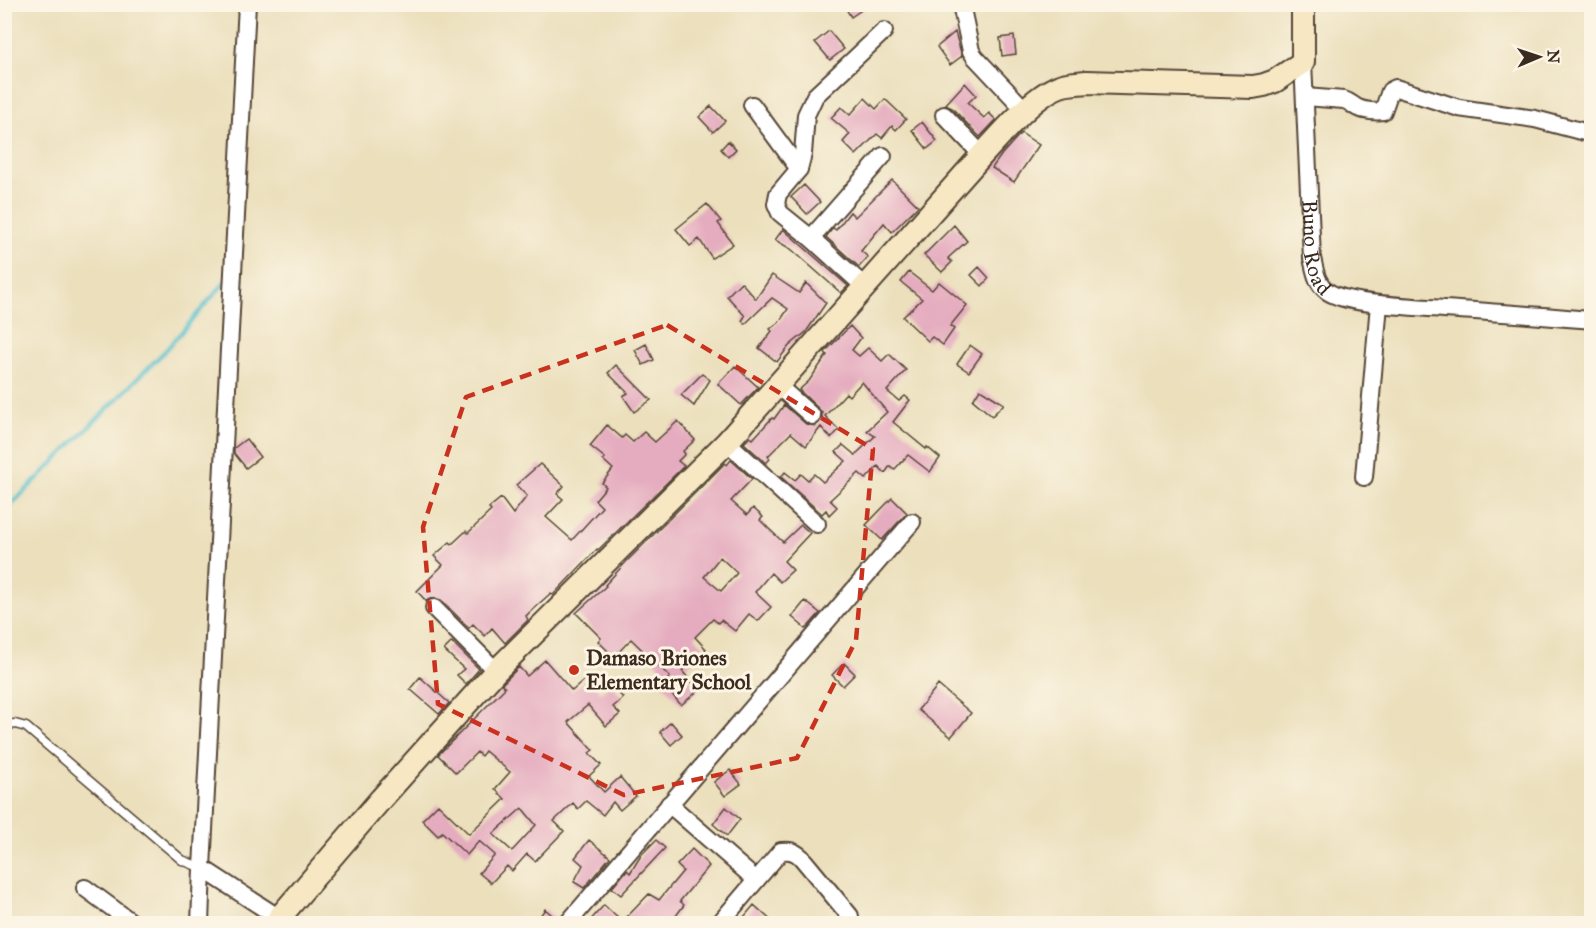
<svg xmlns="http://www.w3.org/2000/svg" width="1596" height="928" font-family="'IM FELL Great Primer',serif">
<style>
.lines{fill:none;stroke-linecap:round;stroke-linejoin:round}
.stream{stroke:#52bfcc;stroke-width:4}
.building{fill:#e5acbf;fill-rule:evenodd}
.lane-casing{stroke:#554536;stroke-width:11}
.street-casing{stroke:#554536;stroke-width:20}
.secondary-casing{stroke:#554536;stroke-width:26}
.lane{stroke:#fff;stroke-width:8}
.street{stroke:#fff;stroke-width:16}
.secondary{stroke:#f7e8c3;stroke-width:22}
.marked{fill:none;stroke:#c8321e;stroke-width:4.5;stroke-dasharray:12 8;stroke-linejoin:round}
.poi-dot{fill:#c8321e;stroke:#fcf5e5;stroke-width:2}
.labels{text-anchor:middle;stroke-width:6;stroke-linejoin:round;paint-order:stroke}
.street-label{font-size:21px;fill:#3b2a1e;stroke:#fcf5e5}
.poi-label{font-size:21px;font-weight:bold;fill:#3b2a1e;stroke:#fcf5e5;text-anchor:start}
</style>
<rect width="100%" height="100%" fill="#fcf5e5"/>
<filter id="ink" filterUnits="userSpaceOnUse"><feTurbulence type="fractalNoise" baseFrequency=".0167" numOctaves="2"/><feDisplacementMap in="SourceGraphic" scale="12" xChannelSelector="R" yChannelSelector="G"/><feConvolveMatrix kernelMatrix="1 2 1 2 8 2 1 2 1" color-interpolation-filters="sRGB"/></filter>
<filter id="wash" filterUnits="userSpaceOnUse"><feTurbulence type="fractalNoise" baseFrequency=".008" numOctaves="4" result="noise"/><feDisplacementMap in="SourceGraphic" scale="24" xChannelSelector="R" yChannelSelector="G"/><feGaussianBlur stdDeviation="1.35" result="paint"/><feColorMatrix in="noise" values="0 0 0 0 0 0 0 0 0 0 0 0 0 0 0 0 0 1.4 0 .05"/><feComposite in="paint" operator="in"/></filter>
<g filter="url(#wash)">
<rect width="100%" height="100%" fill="#ebdfbc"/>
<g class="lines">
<path class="stream" d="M 4,512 L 165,351 L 226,281"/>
</g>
<g id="blocks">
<path class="building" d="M 843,4 L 870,4 L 851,17 Z
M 829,31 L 844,49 L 830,60 L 815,42 Z
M 955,32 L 962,56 L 950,65 L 937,47 Z
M 1014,36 L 1016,54 L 1002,56 L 1000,38 Z
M 965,83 L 976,95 L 968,103 L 984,118 L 989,113 L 996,120 L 980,137 L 952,108 L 945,105 Z
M 865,98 L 876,109 L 885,99 L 906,119 L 896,130 L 892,126 L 882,138 L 877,134 L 856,155 L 843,142 L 850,134 L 831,118 L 841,107 L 850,115 Z
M 711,106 L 725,121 L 713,132 L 699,117 Z
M 922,122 L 937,141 L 927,149 L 912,130 Z
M 1021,133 L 1039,145 L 1014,182 L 992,168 L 1002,154 Z
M 728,141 L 736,149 L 728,157 L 721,149 Z
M 892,180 L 918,206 L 892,232 L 884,223 L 861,251 L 868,257 L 859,267 L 826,237 L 833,228 L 836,230 L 850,212 L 855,217 Z
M 804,185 L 820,202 L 807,214 L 791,197 Z
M 707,204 L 721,221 L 718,223 L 733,244 L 712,258 L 699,239 L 690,246 L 676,229 Z
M 954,225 L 967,241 L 948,258 L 952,262 L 942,272 L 924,255 Z
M 783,229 L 848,286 L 841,293 L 791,249 L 775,240 Z
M 979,267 L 989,278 L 982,286 L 971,275 Z
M 909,272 L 932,290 L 939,282 L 967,305 L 950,326 L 954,329 L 943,345 L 932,337 L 928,341 L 903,317 L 922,299 L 901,282 Z
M 772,275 L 799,293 L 806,283 L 826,303 L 806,332 L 789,346 L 777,362 L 759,348 L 772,331 L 770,329 L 780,321 L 788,309 L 772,298 L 745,324 L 742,321 L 745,316 L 727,296 L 741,282 L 756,299 Z
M 850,326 L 861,338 L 852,350 L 859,356 L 868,348 L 882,361 L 889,354 L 906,370 L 887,391 L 899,401 L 905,396 L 910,400 L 893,422 L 926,449 L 927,447 L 940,458 L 930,472 L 908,455 L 894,470 L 890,466 L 885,473 L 878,466 L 866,479 L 859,473 L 830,500 L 837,507 L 829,515 L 826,510 L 822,514 L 781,477 L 785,472 L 795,480 L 801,474 L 808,480 L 814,474 L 823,482 L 846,461 L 836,452 L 843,445 L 855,455 L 875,436 L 867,431 L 887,412 L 862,382 L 849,396 L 846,393 L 825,416 L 839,430 L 831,438 L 821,427 L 806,446 L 791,433 L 768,456 L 770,459 L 766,463 L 744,443 L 750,437 L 753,439 L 772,418 L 774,419 L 784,405 L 806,424 L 815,426 L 819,423 L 822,418 L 822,412 L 799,390 L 809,381 L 827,355 L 825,352 Z
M 646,344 L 654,360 L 643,365 L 635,350 Z
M 970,345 L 982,354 L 969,372 L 957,364 Z
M 616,365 L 651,400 L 634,412 L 623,396 L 628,393 L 608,373 Z
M 735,366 L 758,387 L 741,405 L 718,384 Z
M 702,374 L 710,380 L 694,406 L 681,395 Z
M 980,389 L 1004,404 L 992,416 L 973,400 Z
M 678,421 L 695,440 L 683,451 L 685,454 L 678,461 L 684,466 L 598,550 L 597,549 L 553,595 L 551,593 L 533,609 L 526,616 L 528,620 L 505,643 L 492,628 L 485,636 L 473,624 L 469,628 L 441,600 L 432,598 L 426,601 L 417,591 L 443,565 L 434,556 L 450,542 L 452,544 L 466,531 L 468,533 L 491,511 L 489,508 L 501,498 L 513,514 L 527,496 L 516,485 L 540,464 L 564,486 L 557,494 L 563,499 L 546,517 L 572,540 L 602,507 L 595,500 L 606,487 L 602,483 L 613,469 L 603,460 L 605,458 L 590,446 L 607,425 L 622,438 L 625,435 L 633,442 L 644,432 L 655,442 Z
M 246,439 L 260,457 L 246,468 L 234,453 L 234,448 Z
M 731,460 L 752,479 L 731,501 L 747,515 L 753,508 L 763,517 L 760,520 L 768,528 L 783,542 L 801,525 L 810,533 L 784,561 L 793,570 L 780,582 L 771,573 L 755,592 L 771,607 L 758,621 L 749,614 L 735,631 L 721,620 L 718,623 L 713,619 L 695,637 L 706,649 L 682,671 L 699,690 L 681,705 L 663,684 L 670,677 L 631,639 L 614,657 L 598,641 L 601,638 L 576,613 L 606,586 L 605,585 L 627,561 L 725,463 L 727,465 ZM 720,557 L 737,573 L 721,591 L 704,577 Z
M 892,498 L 907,513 L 882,540 L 866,525 Z
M 805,601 L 820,613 L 806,629 L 792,617 Z
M 452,642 L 479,669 L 466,684 L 457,675 L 464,669 L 444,650 Z
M 545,660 L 572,691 L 588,677 L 601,693 L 611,684 L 623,698 L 613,707 L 620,714 L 606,726 L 588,705 L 568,722 L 593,750 L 589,753 L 601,765 L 589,776 L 604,792 L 620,777 L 636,796 L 620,810 L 613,802 L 603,815 L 586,801 L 578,809 L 573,803 L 554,821 L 564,831 L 535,861 L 527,854 L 512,871 L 507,866 L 491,883 L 479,873 L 495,855 L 479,841 L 467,855 L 442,832 L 438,836 L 422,820 L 438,804 L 469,834 L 505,799 L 495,789 L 510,772 L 485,751 L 481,756 L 477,752 L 456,773 L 438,755 L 505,688 L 502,684 L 519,667 L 527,676 ZM 522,808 L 536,825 L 512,851 L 493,834 Z
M 844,663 L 855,674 L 843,686 L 832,675 Z
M 420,677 L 449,703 L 439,714 L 410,689 Z
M 938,685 L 971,713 L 951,737 L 918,710 Z
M 671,722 L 682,735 L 671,745 L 660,732 Z
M 730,770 L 741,784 L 725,796 L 714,782 Z
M 726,807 L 740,819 L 727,836 L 713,824 Z
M 589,840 L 610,857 L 584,888 L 574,882 L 583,865 L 575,858 Z
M 656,840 L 665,848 L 621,895 L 612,888 L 627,870 L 630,873 L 642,854 Z
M 692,849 L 709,866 L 680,901 L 684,905 L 670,924 L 587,924 L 604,905 L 622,922 L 649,894 L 659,900 L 683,871 L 677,865 Z
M 754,905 L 775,924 L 738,924 Z
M 545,909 L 558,920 L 557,924 L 534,924 Z"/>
</g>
</g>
<g filter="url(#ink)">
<use href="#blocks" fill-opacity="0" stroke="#554536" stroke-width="1.5"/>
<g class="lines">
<g class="lane-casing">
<path id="lane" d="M 4,725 L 15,724 L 26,727 L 182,860 L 202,868"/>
</g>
<g class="street-casing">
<g id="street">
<path d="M 247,4 L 202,868 L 279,918"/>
<path d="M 961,4 L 971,51 L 975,57 L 1025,110"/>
<path id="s1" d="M 1303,62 L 1312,258 C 1315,270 1316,283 1327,291 C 1345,305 1419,307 1444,309 C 1493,312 1542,316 1592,320"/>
<path d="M 1305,97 L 1344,100 C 1351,102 1352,105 1358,108 C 1365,111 1376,112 1383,111 L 1390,91 L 1396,88 L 1459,108 L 1535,119 L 1592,134"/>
<path d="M 752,105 L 799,169"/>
<path d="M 944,115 L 982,155"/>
<path d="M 811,238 L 883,156"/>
<path d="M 865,287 L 811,238 L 780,213 L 776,204 L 778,194 L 799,169 L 803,154 L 806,115 L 815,96 L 884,31"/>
<path d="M 777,385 L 812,416"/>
<path d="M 727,442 L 817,524"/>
<path d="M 1364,477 L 1379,304"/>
<path d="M 434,608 L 496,671"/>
<path d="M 669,804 L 756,880"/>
<path d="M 85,888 L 134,924"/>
<path d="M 200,924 L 202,868"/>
<path d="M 567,924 L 912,522"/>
<path d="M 719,924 L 781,851 C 790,850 794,851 801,857 L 850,916"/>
</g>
</g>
<g class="secondary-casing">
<path id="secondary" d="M 284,924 L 279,918 L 381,799 L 496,671 L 727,442 L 982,155 C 1002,134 1035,93 1063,85 C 1071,83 1079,83 1087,82 L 1253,87 L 1264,85 L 1275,81 L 1303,62 L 1303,4"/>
</g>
<use href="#lane" class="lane"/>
<use href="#street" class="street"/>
<use href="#secondary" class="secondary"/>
</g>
</g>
<path class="marked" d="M 667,325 L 873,449 L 856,640 L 797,758 L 624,795 L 438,704 L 423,527 L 466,397 Z"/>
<circle class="poi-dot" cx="574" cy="670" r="6"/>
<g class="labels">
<g class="street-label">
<text dy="7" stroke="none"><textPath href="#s1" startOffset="186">Buno Road</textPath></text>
</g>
<g class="poi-label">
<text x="586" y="665">Damaso Briones<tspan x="586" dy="24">Elementary School</tspan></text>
</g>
</g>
<rect width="1596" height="928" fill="none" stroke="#fcf5e5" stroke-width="24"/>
<g transform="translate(1539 57) rotate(88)" stroke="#fcf5e5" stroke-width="4.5" paint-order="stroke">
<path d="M0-4.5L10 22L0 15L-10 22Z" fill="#3b2a1e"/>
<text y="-9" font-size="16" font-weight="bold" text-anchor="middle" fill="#3b2a1e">N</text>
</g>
</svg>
